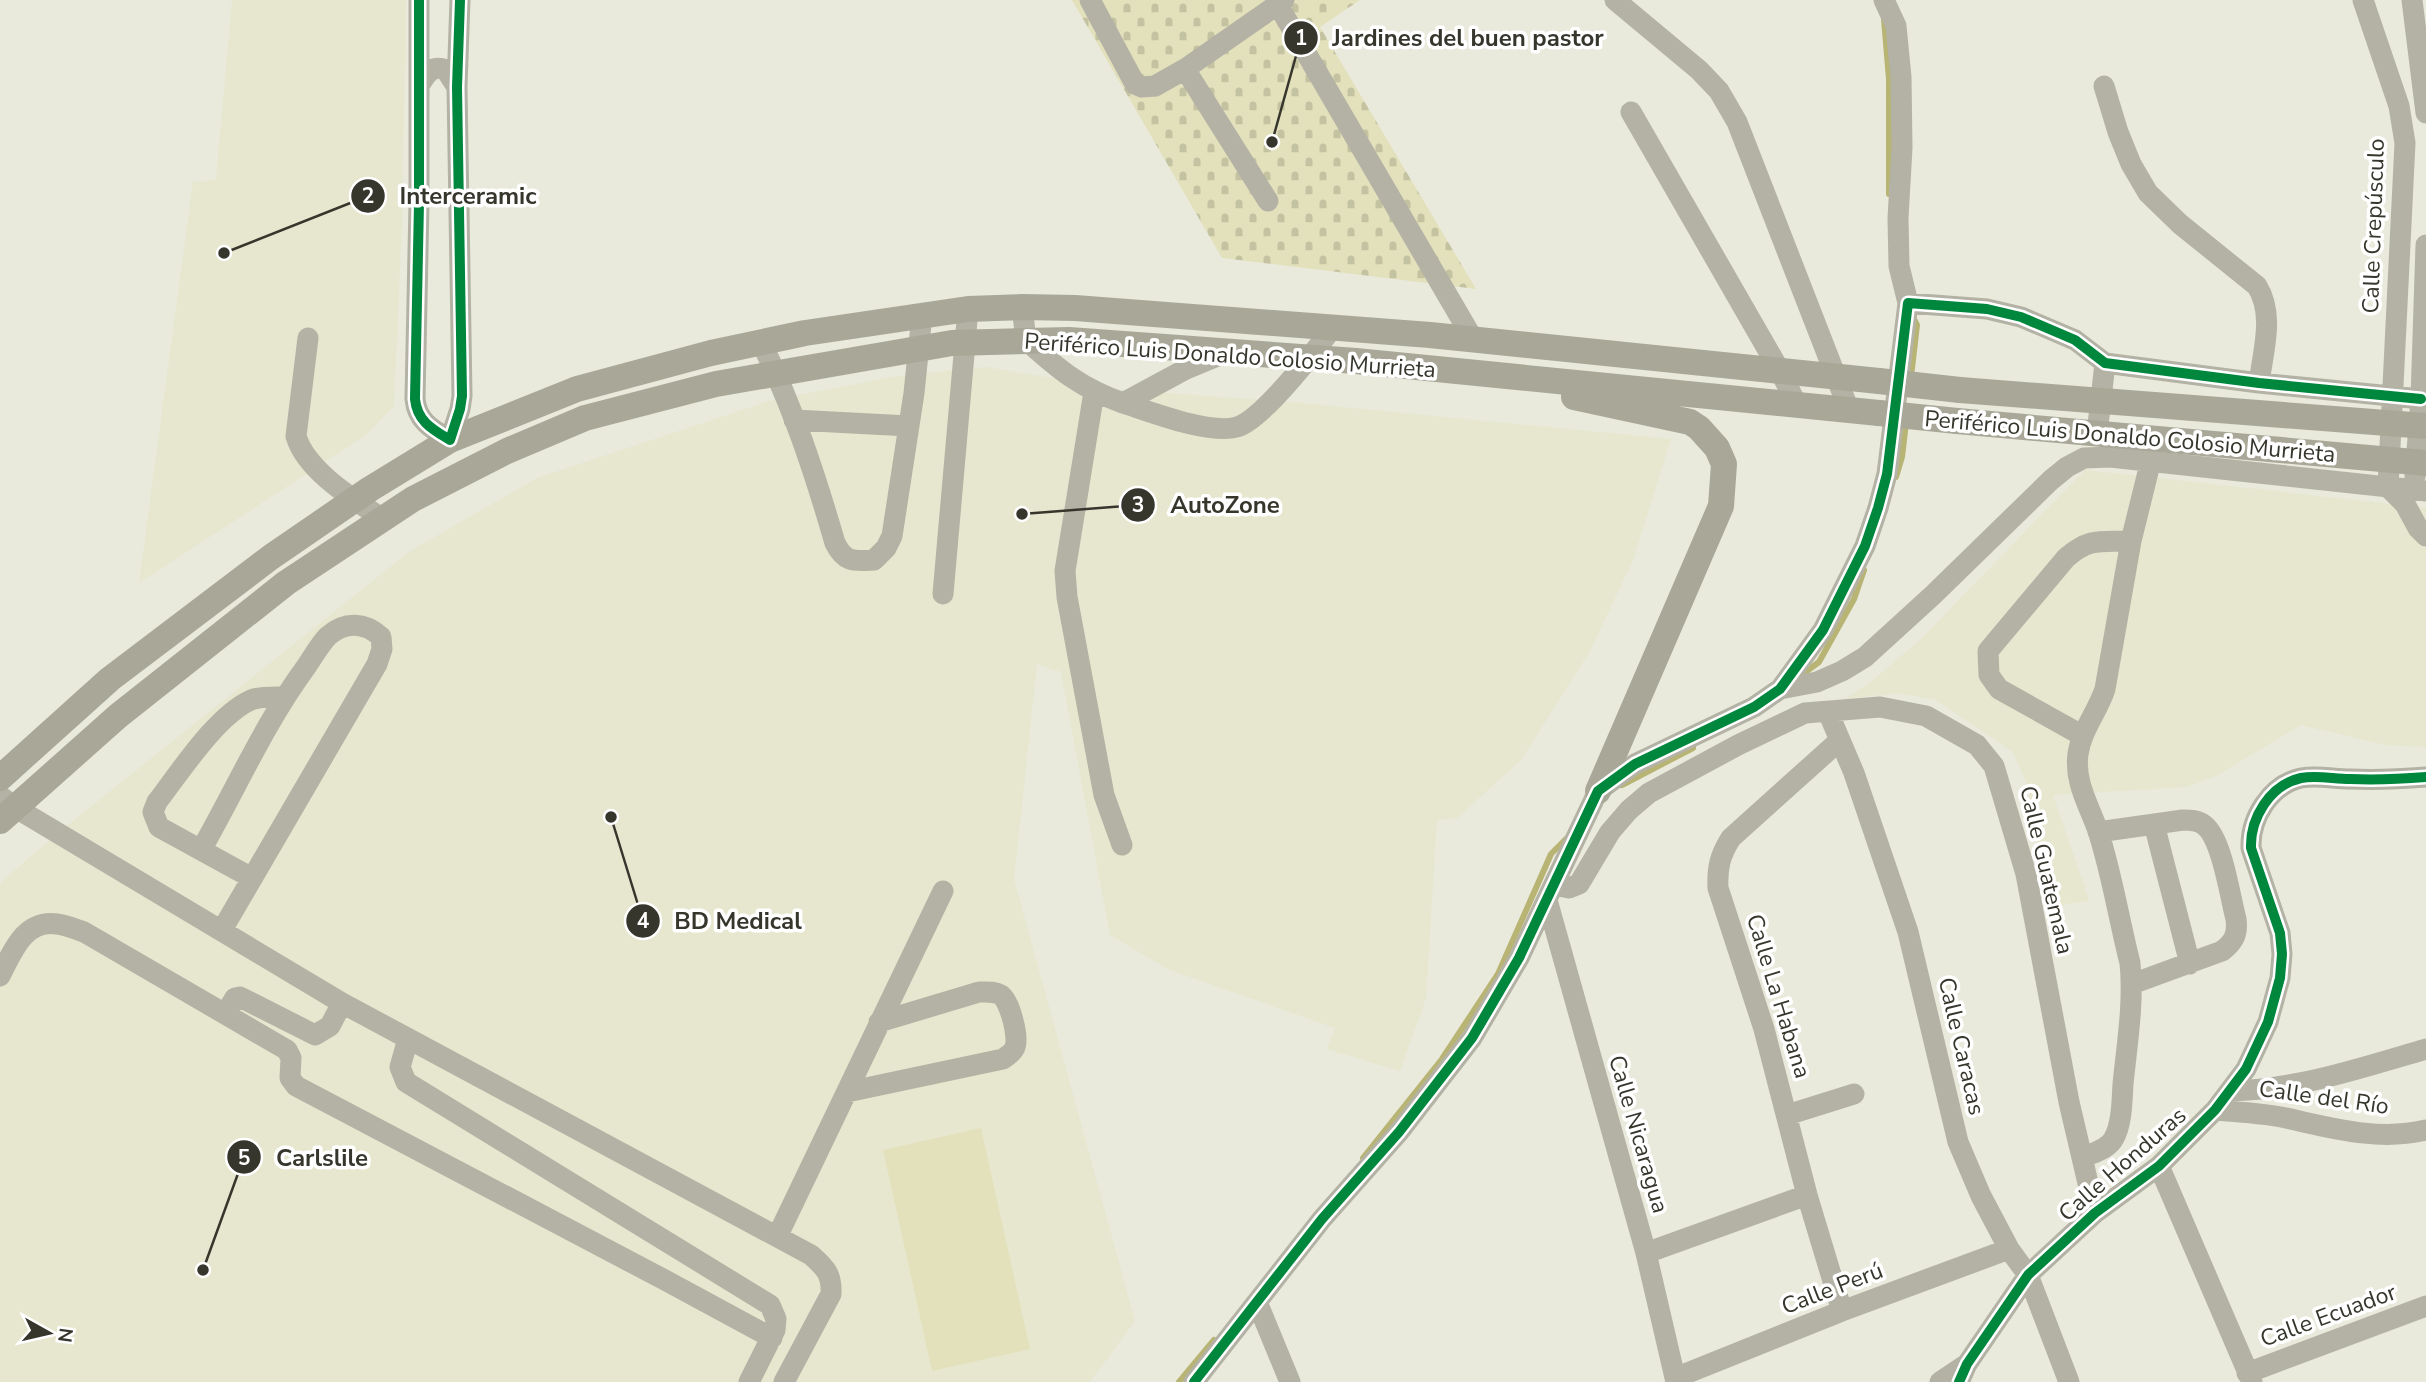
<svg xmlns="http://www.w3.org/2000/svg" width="2426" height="1382" font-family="'Nunito Sans',sans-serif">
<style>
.built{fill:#e7e7cf}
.green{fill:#e3e1bb}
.cemetery{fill:url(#cemetery-stones)}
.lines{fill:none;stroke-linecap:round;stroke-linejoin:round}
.stream{stroke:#b8b473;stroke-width:6}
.minor{stroke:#b3b2a5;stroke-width:21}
.major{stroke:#a9a898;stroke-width:26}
.major-bridge{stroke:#a9a898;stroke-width:26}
.cycleway-casing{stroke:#fff;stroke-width:15}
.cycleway{stroke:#00873e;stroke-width:10}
.labels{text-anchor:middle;stroke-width:7;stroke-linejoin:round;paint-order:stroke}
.street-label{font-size:23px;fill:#37362d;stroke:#fff}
.leader{fill:none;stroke:#37362d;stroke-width:2.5}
.callout-dot{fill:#37362d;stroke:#fff;stroke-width:2.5}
.mark-label{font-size:21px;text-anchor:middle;font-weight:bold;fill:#fff}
.callout-label{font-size:24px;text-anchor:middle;font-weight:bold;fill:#37362d;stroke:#fff;stroke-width:7;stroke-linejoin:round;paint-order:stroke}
</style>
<defs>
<pattern id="cemetery-stones" width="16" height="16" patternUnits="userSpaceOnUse" patternTransform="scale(1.75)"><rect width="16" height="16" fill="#e3e1bb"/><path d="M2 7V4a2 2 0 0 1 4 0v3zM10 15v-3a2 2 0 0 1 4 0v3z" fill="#c3c2a1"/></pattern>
</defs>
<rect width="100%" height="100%" fill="#e9e9dc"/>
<path class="built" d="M 232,0 L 406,0 L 402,221 L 394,406 L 366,435 L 139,583 L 193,182 L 216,180 Z
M 986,367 L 1124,390 L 1301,403 L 1671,439 L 1633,560 L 1590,651 L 1521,760 L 1457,818 L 1437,820 L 1426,998 L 1400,1071 L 1327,1049 L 1335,1028 L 1170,970 L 1110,935 L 1061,672 L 1037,664 L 1014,879 L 1135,1321 L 1090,1382 L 0,1382 L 0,883 L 58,833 L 409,552 L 537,478 L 772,400 L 899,376 Z
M 2085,470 L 2426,508 L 2426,747 L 2386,745 L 2301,725 L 2214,777 L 2186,787 L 2053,795 L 2089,900 L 2047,908 L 2028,786 L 2013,752 L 1936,700 L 1898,693 L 1844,699 L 1866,686 L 1921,639 Z"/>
<path class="green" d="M 981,1128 L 1030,1349 L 932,1371 L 883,1150 Z"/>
<path class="cemetery" d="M 1072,0 L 1360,0 L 1320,27 L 1476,289 L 1222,258 Z"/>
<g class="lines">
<path class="stream" d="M 1884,19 L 1889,79 L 1889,194
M 1911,377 L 1917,325 L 1914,319
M 1896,477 L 1902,457 L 1906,423
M 1800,676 L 1819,662 L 1854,599 L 1864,570
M 1622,785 L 1693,748
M 1363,1158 L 1442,1059 L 1498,974 L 1551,854 L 1566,839
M 1179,1382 L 1214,1340"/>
<path class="minor" d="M 419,0 L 419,203 L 415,399 C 417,421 432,429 450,440 L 460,409 L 462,396 L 457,87 L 460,0
M 1090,0 L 1135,84 L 1142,87 L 1155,86 L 1185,69 L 1284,0
M 1615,0 L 1699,70 L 1719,91 L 1737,122 L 1849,410
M 1884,0 L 1896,26 L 1901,77 L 1902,148 L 1898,218 L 1899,266 L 1908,303
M 2363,0 L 2399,106 L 2405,143 L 2388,487 L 2405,504 L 2418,528 L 2426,536
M 2412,0 L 2426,113
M 1278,5 L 1473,339
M 1185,69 L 1268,201
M 419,86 C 426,75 431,64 446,70 L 457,87
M 2104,86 L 2118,132 L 2131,164 L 2148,193 L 2180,224 L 2257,286 C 2275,315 2263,351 2259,383
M 1631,112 L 1780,371 L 1797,405
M 1022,307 L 1026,340 C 1059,370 1081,388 1123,403 L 1186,369 L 1227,352
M 308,338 L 296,436 C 306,471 355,500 383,519
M 761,342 C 793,407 815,474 835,543 C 845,563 854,561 874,560 L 886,548 L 892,536 L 914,393 L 922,315
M 1094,392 L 1065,571 L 1067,597 L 1104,795 L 1122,845
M 1123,403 C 1151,412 1210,435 1237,427 C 1262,420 1316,350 1333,327
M 794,420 L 909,426
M 2097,434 L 2105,363
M 2415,477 L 2421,399 L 2426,245
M 943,594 L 968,309
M 1780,689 L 1817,682 L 1842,671 L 1865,657 L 1933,595 L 2051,480 L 2067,467 L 2084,458 L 2110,457 L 2426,491
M 1828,712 L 1854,773 L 1908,932 L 1958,1142 L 1981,1196 L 2009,1249 L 2028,1275 L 2069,1382
M 2083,736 L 1999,689 L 1989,675 L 1988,651 L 2066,558 C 2090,537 2101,542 2131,541
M 1840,740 L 1731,838 C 1720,855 1717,868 1718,888 L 1764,1029 L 1807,1195 L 1842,1311
M 0,796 L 16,808 L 342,1003 L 811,1255 C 825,1268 832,1273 831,1294 L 784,1382
M 2154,824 L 2190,964
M 2098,832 L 2183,820 C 2190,820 2198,820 2204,825 C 2222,838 2230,897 2236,919 C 2238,934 2234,942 2222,951 L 2132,984
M 201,850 C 236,789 264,724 306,667 C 313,657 320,644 328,636 C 345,621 365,622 381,637 L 382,649 L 377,664 L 222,930
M 252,878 L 159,827 L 153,812 L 157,802 C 180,772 217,715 251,700 C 261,696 273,697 284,697
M 1554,885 L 1569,888 L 1579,884 L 1610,832 L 1629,810 L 1649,793 L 1738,745 L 1805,713 L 1880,707 L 1926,716 L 1977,745 L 1994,766 L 2026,874 L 2069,1102 L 2095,1213
M 1547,900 L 1646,1253 L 1676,1382
M 0,976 C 12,953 24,919 57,924 C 66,925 75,929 84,932 L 287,1050 L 291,1058 L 290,1078 L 296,1086 L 663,1279 L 772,1338
M 226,1013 L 235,998 L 240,997 L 315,1035 L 330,1026 L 342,1003
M 408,1039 L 400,1067 L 406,1082 L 770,1305 L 776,1319 L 775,1330 L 749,1382
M 2231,1091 C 2299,1089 2361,1068 2426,1049
M 847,1092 L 1003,1059 C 1008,1055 1013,1053 1015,1047 C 1019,1037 1010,1002 1001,995 C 994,991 987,992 979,992 L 879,1022
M 2215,1110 C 2237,1112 2259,1113 2281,1117 C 2329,1127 2377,1142 2426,1130
M 1787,1115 L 1854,1094
M 2082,1158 C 2092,1153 2109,1149 2114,1138 C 2122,1124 2122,1100 2123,1084 C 2127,1044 2134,1003 2130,963 C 2119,920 2112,874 2098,831 C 2089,805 2074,782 2078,754 C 2081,731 2098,711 2105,689 L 2131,541 L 2151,460
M 2159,1166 L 2252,1382
M 778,1235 L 943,891
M 1646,1253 L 1807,1195
M 1257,1302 L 1290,1382
M 2247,1373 L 2426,1306
M 1675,1378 L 1842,1311 L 2009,1249
M 1194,1382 L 1322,1219 L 1399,1132 L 1472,1038 L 1519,958 L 1598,791 L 1635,764 L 1754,707 L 1780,689 L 1823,630 L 1865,546 L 1878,508 L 1887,474 L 1908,303 L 1987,309 L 2021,317 L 2075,340 L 2105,363 L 2259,383 L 2421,399
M 1940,1382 L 1967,1364
M 1959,1382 L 1967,1364 L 2028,1275 L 2095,1213 L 2159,1166 L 2215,1110 L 2246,1069 L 2268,1022 L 2280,978 L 2282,954 L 2280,933 L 2251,848 C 2250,818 2270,785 2301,778 C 2317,775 2334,779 2350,779 C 2375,780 2401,779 2426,777"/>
<path class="major" d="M 1960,390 L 2426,426
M 1574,397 L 1690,422 L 1699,428 L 1717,448 L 1724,464 L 1721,506 L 1598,791
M 1957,421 L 2426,463
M 0,778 L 110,679 L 271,557 L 370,489 L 450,440 L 577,389 L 711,353 L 805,333 L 968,309 L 1022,307 L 1075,308 L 1430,335 L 1879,381
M 0,821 L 118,716 L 286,583 L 413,499 L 507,451 L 585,418 L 716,384 L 952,343 L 1069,340 L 1356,361 L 1879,413"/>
<path class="major-bridge" d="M 1879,381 L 1960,390
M 1879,413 L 1957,421"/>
<g class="cycleway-casing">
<path id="cycleway" d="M 419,0 L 419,203 L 415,399 C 417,421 432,429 450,440 L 460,409 L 462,396 L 457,87 L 460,0
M 1194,1382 L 1322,1219 L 1399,1132 L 1472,1038 L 1519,958 L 1598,791 L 1635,764 L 1754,707 L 1780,689 L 1823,630 L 1865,546 L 1878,508 L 1887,474 L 1908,303 L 1987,309 L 2021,317 L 2075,340 L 2105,363 L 2259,383 L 2421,399
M 1959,1382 L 1967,1364 L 2028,1275 L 2095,1213 L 2159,1166 L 2215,1110 L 2246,1069 L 2268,1022 L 2280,978 L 2282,954 L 2280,933 L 2251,848 C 2250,818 2270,785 2301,778 C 2317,775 2334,779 2350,779 C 2375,780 2401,779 2426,777"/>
</g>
<use href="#cycleway" class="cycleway"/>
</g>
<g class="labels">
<g class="street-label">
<text transform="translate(2373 226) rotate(-88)" y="8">Calle Crepúsculo</text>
<text transform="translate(1230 355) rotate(4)" y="8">Periférico Luis Donaldo Colosio Murrieta</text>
<text transform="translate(2130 436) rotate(5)" y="8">Periférico Luis Donaldo Colosio Murrieta</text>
<text transform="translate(2047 870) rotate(77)" y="8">Calle Guatemala</text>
<text transform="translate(1779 996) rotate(73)" y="8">Calle La Habana</text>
<text transform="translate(1962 1046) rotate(77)" y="8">Calle Caracas</text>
<text transform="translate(2324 1097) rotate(8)" y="8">Calle del Río</text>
<text transform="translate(1639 1134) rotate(74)" y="8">Calle Nicaragua</text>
<text transform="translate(2122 1164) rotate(-41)" y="8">Calle Honduras</text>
<text transform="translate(1832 1288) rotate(-21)" y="8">Calle Perú</text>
<text transform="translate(2328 1315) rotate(-20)" y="8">Calle Ecuador</text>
</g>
</g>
<path class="leader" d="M1272 142L1301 38M224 253L368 196M1022 514L1138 505M611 817L643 921M203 1270L244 1157"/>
<g class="callout-dot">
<circle cx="1272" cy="142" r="7"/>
<circle cx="224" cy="253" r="7"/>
<circle cx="1022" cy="514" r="7"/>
<circle cx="611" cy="817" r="7"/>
<circle cx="203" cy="1270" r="7"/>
<circle cx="1301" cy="38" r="18"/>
<circle cx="368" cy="196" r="18"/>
<circle cx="1138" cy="505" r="18"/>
<circle cx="643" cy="921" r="18"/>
<circle cx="244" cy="1157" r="18"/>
</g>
<g class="mark-label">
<text x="1301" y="45">1</text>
<text x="368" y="203">2</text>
<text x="1138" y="512">3</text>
<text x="643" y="928">4</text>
<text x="244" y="1165">5</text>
</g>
<g class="callout-label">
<text x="1468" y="46">Jardines del buen pastor</text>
<text x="468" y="204">Interceramic</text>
<text x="1225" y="513">AutoZone</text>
<text x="738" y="929">BD Medical</text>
<text x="322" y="1166">Carlslile</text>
</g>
<g transform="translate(49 1333) rotate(98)" stroke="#ffffff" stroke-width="5" paint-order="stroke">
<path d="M0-5L12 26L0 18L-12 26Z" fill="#37362d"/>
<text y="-10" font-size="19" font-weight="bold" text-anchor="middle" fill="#37362d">N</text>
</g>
</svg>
